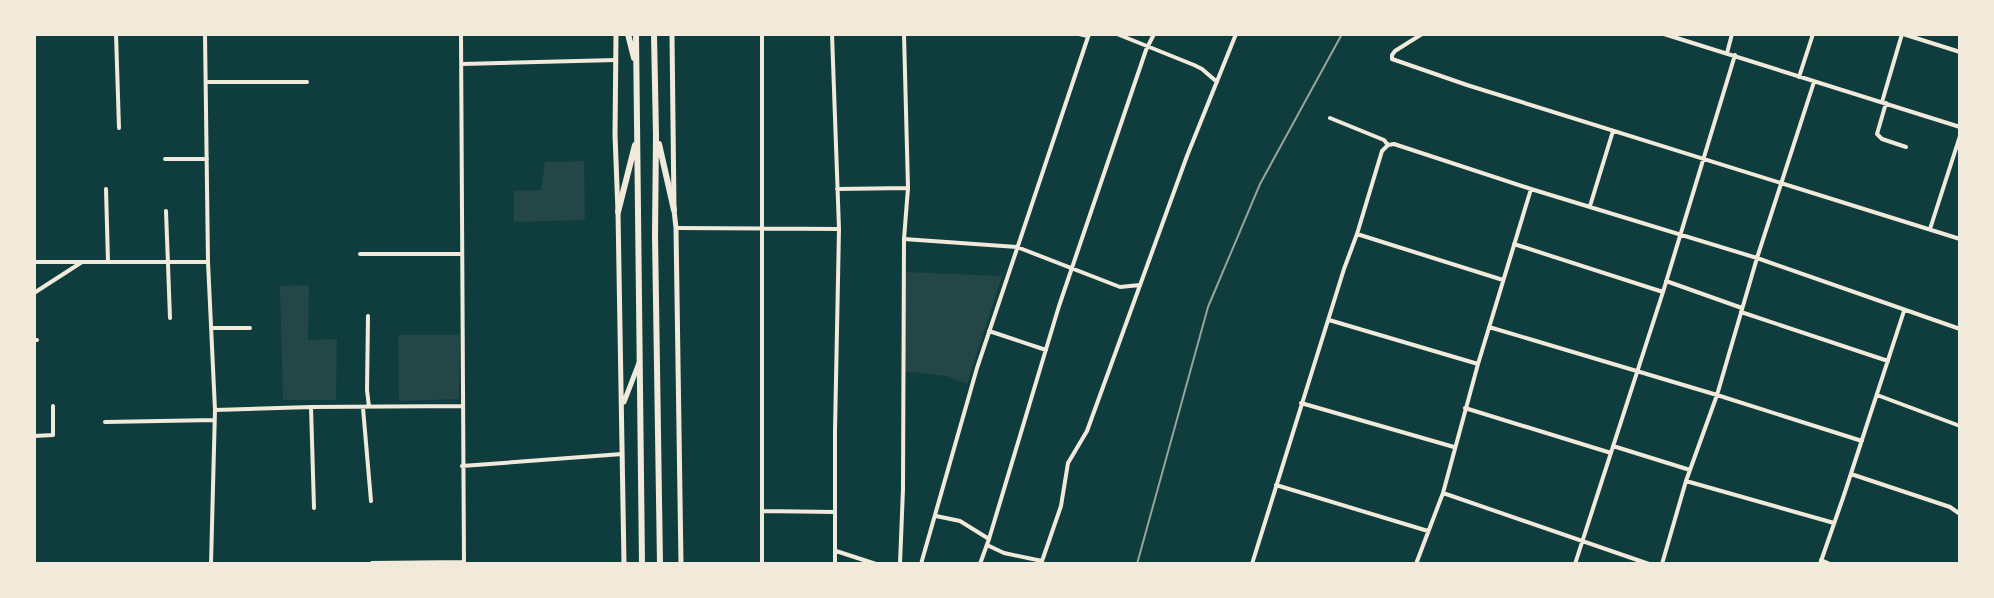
<svg xmlns="http://www.w3.org/2000/svg" width="1994" height="598" font-family="'DejaVu Sans',sans-serif">
<style>
.green{fill:#244646}
.lines{fill:none;stroke-linecap:round;stroke-linejoin:round}
.minor{stroke:#f1e9da;stroke-width:4}
.primary{stroke:#f1e9da;stroke-width:5}
.trunk{stroke:#f1e9da;stroke-width:6}
.rail{stroke:#97a49c;stroke-width:2}
</style>
<rect width="100%" height="100%" fill="#0f3d3e"/>
<path class="green" d="M 584,161 L 585,220 L 514,222 L 514,191 L 541,190 L 545,162 Z
M 904,272 L 1002,276 L 967,384 L 947,376 L 903,371 Z
M 309,285 L 308,340 L 337,339 L 336,400 L 283,400 L 280,286 Z
M 398,335 L 460,335 L 459,399 L 399,401 Z"/>
<g class="lines">
<path class="minor" d="M 116,34 L 119,128
M 205,34 L 208,262 L 215,410 L 211,564
M 461,34 L 464,564
M 762,34 L 762,564
M 832,34 L 839,229 L 835,431 L 835,564
M 1079,34 L 1088,36
M 1117,34 L 1194,65 L 1202,69 L 1217,82
M 1422,34 L 1395,51 L 1392,55 L 1392,59 L 1467,85 L 1960,239
M 1664,34 L 1960,127
M 1903,34 L 1960,52
M 1727,53 L 1732,34
M 462,64 L 616,60
M 1799,77 L 1813,34
M 206,82 L 307,82
M 1882,102 L 1902,34
M 1886,103 L 1877,134 L 1882,139 L 1906,147
M 1330,118 L 1384,140 L 1388,145
M 165,159 L 207,159
M 106,189 L 108,262
M 837,189 L 908,188
M 1590,206 L 1613,131
M 166,211 L 170,318
M 676,228 L 839,229
M 1930,229 L 1960,136
M 1357,234 L 1503,280
M 904,239 L 1017,247 L 1120,287 L 1140,285
M 1514,244 L 1663,292
M 360,254 L 462,254
M 34,262 L 208,262
M 1666,281 L 1742,308
M 34,293 L 82,262
M 1741,312 L 1888,361
M 368,316 L 367,390 L 369,407
M 1329,320 L 1478,364
M 1489,327 L 1717,395 L 1862,441
M 211,328 L 250,328
M 989,331 L 1046,350
M 34,340 L 37,340
M 1877,395 L 1960,426
M 1301,403 L 1454,447
M 311,407 L 314,508
M 363,408 L 371,501
M 1465,408 L 1611,453
M 215,410 L 311,407 L 463,406
M 105,422 L 215,420
M 34,436 L 53,435 L 53,406
M 1613,446 L 1690,470
M 462,466 L 622,454
M 1851,474 L 1950,507 L 1960,514
M 1686,481 L 1834,523
M 1276,485 L 1428,531
M 1443,493 L 1649,564
M 762,511 L 835,512
M 936,516 L 960,521 L 989,539
M 987,545 L 1004,553 L 1042,561
M 836,551 L 876,564
M 1821,560 L 1830,564
M 372,563 L 464,562
M 900,564 L 903,489 L 904,239 L 908,188 L 904,34
M 921,564 L 977,368 L 1089,34
M 980,564 L 989,539 L 1059,306 L 1146,50 L 1154,34
M 1041,564 L 1061,506 L 1068,463 L 1087,431 L 1187,156 L 1236,34
M 1252,564 L 1344,269 L 1357,234 L 1382,151 L 1388,145 L 1394,144 L 1531,189 L 1757,258 L 1960,329
M 1416,564 L 1443,493 L 1478,364 L 1531,189
M 1575,564 L 1663,292 L 1735,55
M 1662,564 L 1686,481 L 1717,395 L 1757,258 L 1814,82
M 1820,564 L 1844,495 L 1904,311"/>
<path class="primary" d="M 616,34 L 615,135 L 618,212 L 624,564
M 672,34 L 674,210 L 676,228 L 681,564
M 624,402 L 639,363"/>
<path class="trunk" d="M 628,34 L 634,58
M 636,34 L 642,564
M 654,34 L 656,135 L 655,235 L 660,564
M 659,144 L 674,210
M 618,212 L 635,145"/>
<path class="rail" d="M 1137,564 L 1208,307 L 1260,184 L 1342,34"/>
</g>
<rect width="1994" height="598" fill="none" stroke="#f1e9da" stroke-width="72"/>
</svg>
